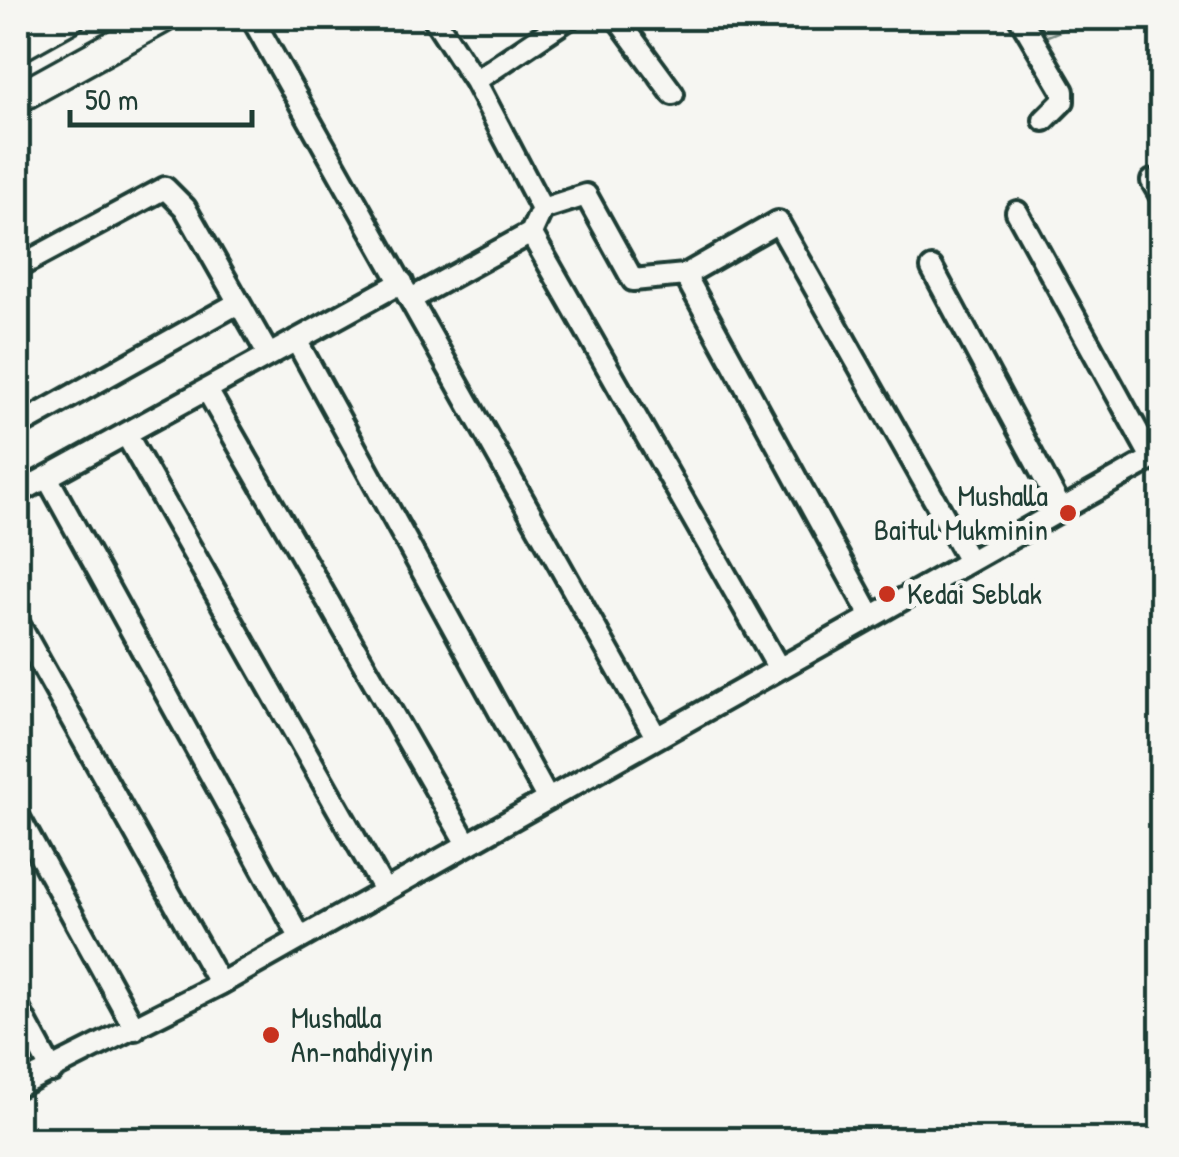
<svg xmlns="http://www.w3.org/2000/svg" width="1179" height="1157" font-family="'Patrick Hand',sans-serif">
<style>
.park{fill:url(#park-crowns);stroke:#7a8c85;stroke-width:2.5}
.lines{fill:none;stroke-linecap:round;stroke-linejoin:round}
.street-casing{stroke:#1f3d34;stroke-width:28}
.secondary-casing{stroke:#1f3d34;stroke-width:35}
.street{stroke:#f6f6f2;stroke-width:20}
.secondary{stroke:#f6f6f2;stroke-width:28}
.poi-dot{fill:#c8321e;stroke:#f6f6f2;stroke-width:4}
.labels{text-anchor:middle;stroke-width:10;stroke-linejoin:round;paint-order:stroke}
.poi-label{font-size:30px;fill:#1f3d34;stroke:#f6f6f2;text-anchor:start}
</style>
<defs>
<pattern id="park-crowns" width="20" height="18" patternUnits="userSpaceOnUse" patternTransform="scale(2.5)"><rect width="20" height="18" fill="#d6dbd6"/><path d="M2 6a3 3 0 1 1 6 0M12 15a3 3 0 1 1 6 0" fill="none" stroke="#b7bdb8"/></pattern>
</defs>
<rect width="100%" height="100%" fill="#f6f6f2"/>
<filter id="ink" filterUnits="userSpaceOnUse"><feTurbulence type="fractalNoise" baseFrequency=".01" numOctaves="2"/><feDisplacementMap in="SourceGraphic" scale="20" xChannelSelector="R" yChannelSelector="G"/><feConvolveMatrix kernelMatrix="1 2 1 2 8 2 1 2 1" color-interpolation-filters="sRGB"/></filter>
<g filter="url(#ink)">
<path class="park" d="M 1008,18 L 1092,18 L 1028,44 Z"/>
<g class="lines">
<g class="street-casing">
<path id="street" d="M 252,18 L 655,735
M 434,18 L 475,81 L 569,18
M 617,18 L 673,94
M 1020,18 L 1063,91 L 1063,101 L 1044,120
M 1152,181 L 1162,198
M 542,209 L 586,195 L 633,280 L 685,275
M 1017,212 L 1152,458
M 531,233 L 778,667
M 18,267 L 165,188 L 185,208 L 267,352
M 932,268 L 1061,509
M 411,299 L 531,233 L 542,209 L 475,81
M 296,340 L 546,796
M 207,390 L 467,844
M 18,426 L 238,303
M 126,434 L 384,890
M 47,477 L 300,937
M 18,493 L 402,282
M 871,616 L 685,275 L 778,222 L 969,561
M 18,623 L 220,984
M 18,816 L 135,1029
M 18,1008 L 52,1071
M 18,1086 L 220,984 L 1162,453"/>
</g>
<g class="secondary-casing">
<path id="secondary" d="M 18,47 L 70,18
M 18,98 L 163,18"/>
</g>
<use href="#street" class="street"/>
<use href="#secondary" class="secondary"/>
</g>
</g>
<g class="poi-dot">
<circle cx="1068" cy="513" r="10"/>
<circle cx="887" cy="594" r="10"/>
<circle cx="271" cy="1035" r="10"/>
</g>
<g class="labels">
<g class="poi-label">
<text x="1048" y="506" text-anchor="end">Mushalla<tspan x="1048" dy="34">Baitul Mukminin</tspan></text>
<text x="907" y="604">Kedai Seblak</text>
<text x="291" y="1028">Mushalla<tspan x="291" dy="34">An-nahdiyyin</tspan></text>
</g>
</g>
<rect width="1179" height="1157" fill="none" stroke="#f6f6f2" stroke-width="60"/>
<rect x="30" y="30" width="1119" height="1097" fill="none" stroke="#1f3d34" stroke-width="4" filter="url(#ink)"/>
<path d="M70 110v15h182v-15" fill="none" stroke="#1f3d34" stroke-width="5"/>
<text x="85" y="110" font-size="30" fill="#1f3d34" stroke="#f6f6f2" stroke-width="8" paint-order="stroke">50 m</text>
</svg>
